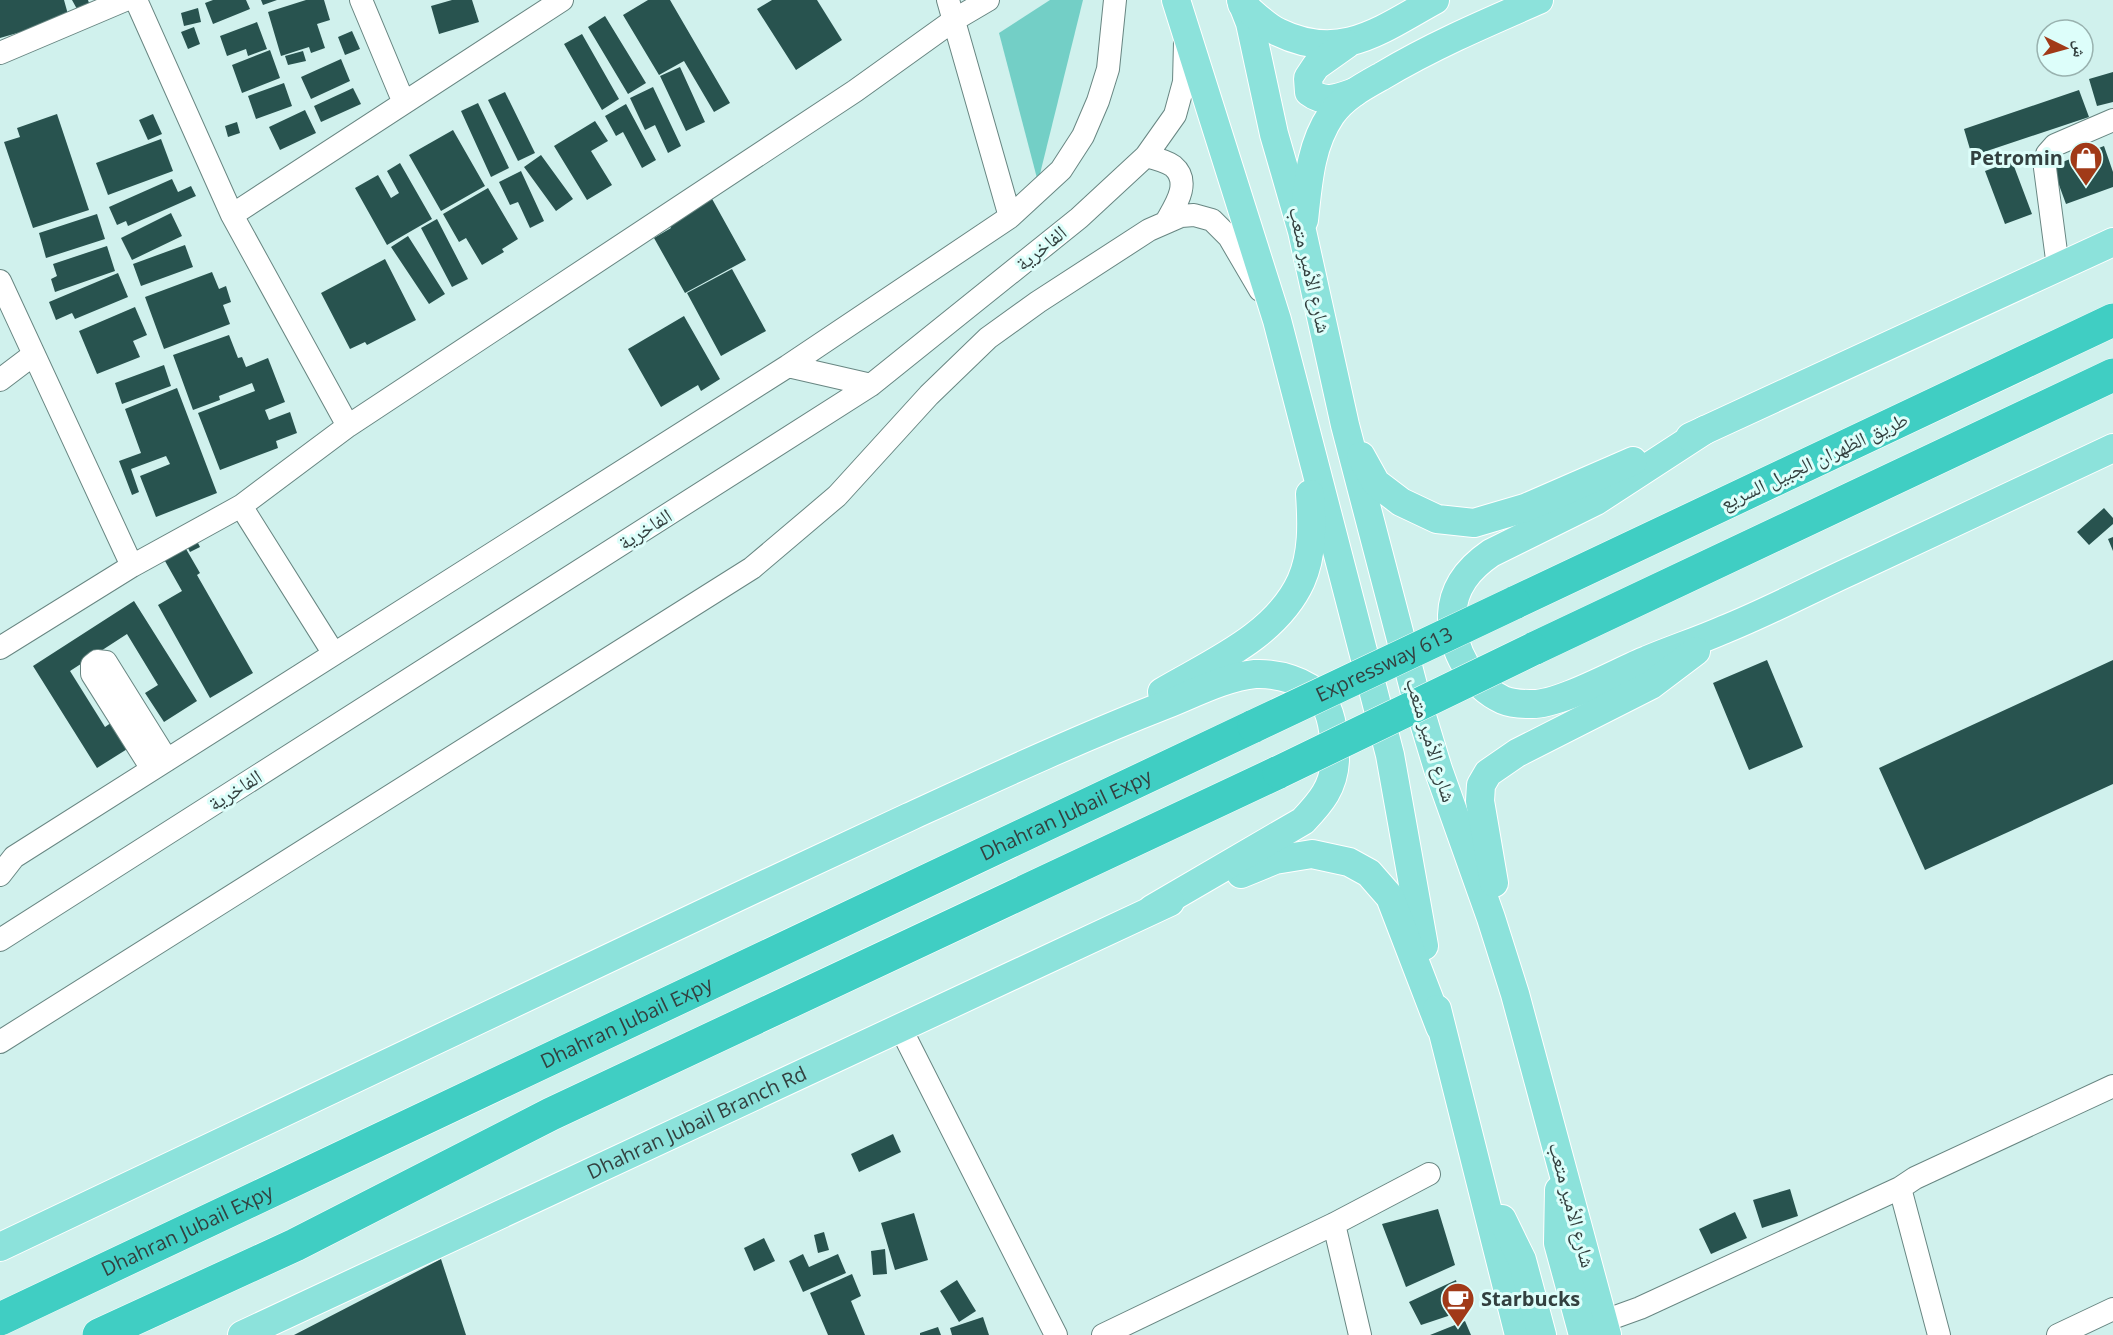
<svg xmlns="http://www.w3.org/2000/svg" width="2113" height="1335" font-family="'Open Sans','Noto Naskh Arabic',sans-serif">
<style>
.park{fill:#73cfc6}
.building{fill:#28534f}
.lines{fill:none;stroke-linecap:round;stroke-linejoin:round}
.minor-casing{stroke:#688682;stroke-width:24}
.major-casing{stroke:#fff;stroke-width:30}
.highway-casing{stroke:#fff;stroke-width:34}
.minor{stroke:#fff;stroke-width:22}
.major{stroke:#8ce2db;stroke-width:28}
.highway{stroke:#40cec3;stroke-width:33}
.highway-bridge-casing{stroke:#fff;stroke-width:34;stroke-linecap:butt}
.highway-bridge{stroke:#40cec3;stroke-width:33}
.labels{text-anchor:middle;stroke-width:6;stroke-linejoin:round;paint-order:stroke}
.poi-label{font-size:20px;font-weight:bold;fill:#33403f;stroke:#ddfefa;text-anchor:end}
.street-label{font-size:20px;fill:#33403f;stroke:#ddfefa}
</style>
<rect width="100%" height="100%" fill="#d0f1ed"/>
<path class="park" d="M 1050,0 L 1083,0 L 1038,182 L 999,33 Z"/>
<path class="building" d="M 0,0 L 64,0 L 69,18 L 0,38 Z
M 72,0 L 88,0 L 89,3 L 77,9 Z
M 213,0 L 246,0 L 250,9 L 213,24 L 205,3 Z
M 261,0 L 277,0 L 263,5 Z
M 306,0 L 324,0 L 330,20 L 317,24 L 325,48 L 311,53 L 309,47 L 281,56 L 268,12 Z
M 452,0 L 472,0 L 479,22 L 439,34 L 431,6 Z
M 648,0 L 670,0 L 730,103 L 714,112 L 684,61 L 659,75 L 623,15 Z
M 772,0 L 817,0 L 842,40 L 796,70 L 757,9 Z
M 198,8 L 201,22 L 184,26 L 181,13 Z
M 605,16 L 646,83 L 628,94 L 588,27 Z
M 257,22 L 267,49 L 248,56 L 246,49 L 227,56 L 220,36 Z
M 194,27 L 200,44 L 188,49 L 181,32 Z
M 352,31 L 360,49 L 345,55 L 338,37 Z
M 582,34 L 619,99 L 602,110 L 564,44 Z
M 270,50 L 280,78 L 242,93 L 232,65 Z
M 303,51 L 306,61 L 288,65 L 285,56 Z
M 341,59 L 350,81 L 311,99 L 301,77 Z
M 680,67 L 705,122 L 686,131 L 660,76 Z
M 2113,72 L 2113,102 L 2097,106 L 2089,79 Z
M 284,83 L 292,106 L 256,119 L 248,96 Z
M 653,87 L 681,146 L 668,153 L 655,125 L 645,130 L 630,98 Z
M 353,88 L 361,104 L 321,122 L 314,106 Z
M 2079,90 L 2089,117 L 1972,156 L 1964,129 Z
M 505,92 L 535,153 L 518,161 L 488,100 Z
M 478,103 L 509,168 L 491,177 L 461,111 Z
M 626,104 L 656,160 L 642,168 L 623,132 L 616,136 L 605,116 Z
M 305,110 L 316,133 L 280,150 L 269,127 Z
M 57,114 L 89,210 L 33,228 L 4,142 L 20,137 L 17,128 Z
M 153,114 L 162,134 L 148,140 L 139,120 Z
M 595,121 L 608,141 L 591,151 L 612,185 L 587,200 L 554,146 Z
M 237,122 L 240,133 L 228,137 L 225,126 Z
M 453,130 L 485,186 L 441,211 L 409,155 Z
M 161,139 L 173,171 L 108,195 L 96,163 Z
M 2104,146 L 2113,172 L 2113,187 L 2066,204 L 2052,166 Z
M 541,155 L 573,199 L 556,211 L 524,167 Z
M 2012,161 L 2032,214 L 2005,224 L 1985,171 Z
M 400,163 L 432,219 L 387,245 L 355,188 L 378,175 L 391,198 L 399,193 L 387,171 Z
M 521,171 L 544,221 L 530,228 L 518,202 L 510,205 L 499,182 Z
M 172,179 L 178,192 L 191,186 L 196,196 L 128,226 L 126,221 L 117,225 L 109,207 Z
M 488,188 L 518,239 L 502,249 L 504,252 L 482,265 L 466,238 L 459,242 L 443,214 Z
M 711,197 L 746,260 L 685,293 L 654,238 L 671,228 L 667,222 Z
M 171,213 L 182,236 L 132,260 L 121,238 Z
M 97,214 L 105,239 L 46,258 L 39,233 Z
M 437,219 L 468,279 L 452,287 L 421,228 Z
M 408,236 L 445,294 L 429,304 L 391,247 Z
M 185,245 L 193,267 L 141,286 L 133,264 Z
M 107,246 L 115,271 L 55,292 L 51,279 L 57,276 L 53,264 Z
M 385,259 L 416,320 L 367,345 L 365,342 L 350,349 L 321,293 Z
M 732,269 L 766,331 L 721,356 L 687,293 Z
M 212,272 L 219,289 L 226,286 L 231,302 L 223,305 L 230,324 L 164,349 L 145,297 Z
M 118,273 L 128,297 L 75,319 L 72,313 L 56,320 L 49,302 Z
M 135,307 L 147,335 L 133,341 L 140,357 L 97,374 L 79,331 Z
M 684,316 L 720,379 L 701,391 L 698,385 L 661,407 L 628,349 Z
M 229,335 L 238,358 L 242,357 L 246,367 L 268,358 L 285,402 L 265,410 L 269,420 L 290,412 L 297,433 L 276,441 L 278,448 L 220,470 L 198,413 L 255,391 L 252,383 L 219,396 L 220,400 L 193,410 L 173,355 Z
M 164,365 L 171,386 L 122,404 L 115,383 Z
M 177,388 L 217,493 L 156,517 L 140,476 L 170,464 L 166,456 L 131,469 L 139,492 L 132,495 L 119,461 L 141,453 L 125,409 Z
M 2104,508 L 2113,518 L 2113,524 L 2089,545 L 2077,532 Z
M 194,535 L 200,547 L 190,552 L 184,540 Z
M 2113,537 L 2113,551 L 2108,539 Z
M 182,542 L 200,573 L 197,575 L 253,673 L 210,698 L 158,605 L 182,591 L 161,554 Z
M 134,601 L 197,701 L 164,722 L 145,693 L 158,685 L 127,634 L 70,671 L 105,727 L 115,720 L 132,746 L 97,768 L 33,666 Z
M 1767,660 L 1803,747 L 1749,770 L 1713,683 Z
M 2113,660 L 2113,784 L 1925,870 L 1879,768 Z
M 893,1134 L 901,1152 L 859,1172 L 851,1154 Z
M 1790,1189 L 1798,1216 L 1762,1228 L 1753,1200 Z
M 1438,1209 L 1455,1265 L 1406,1287 L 1382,1224 Z
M 1735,1212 L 1747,1238 L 1711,1254 L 1699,1229 Z
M 914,1213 L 928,1260 L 895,1270 L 881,1223 Z
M 824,1232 L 829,1250 L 818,1253 L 814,1235 Z
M 764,1238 L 775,1261 L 754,1271 L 744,1248 Z
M 885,1249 L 887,1274 L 873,1275 L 871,1251 Z
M 803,1254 L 809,1267 L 838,1254 L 846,1273 L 803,1292 L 789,1261 Z
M 441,1259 L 466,1335 L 294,1335 Z
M 852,1274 L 861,1296 L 851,1301 L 865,1335 L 828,1335 L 810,1293 Z
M 957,1280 L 976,1311 L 959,1322 L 940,1291 Z
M 1456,1280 L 1463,1311 L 1421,1325 L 1409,1302 Z
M 983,1317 L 989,1335 L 952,1335 L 950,1328 Z
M 1465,1321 L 1471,1335 L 1430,1335 Z
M 938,1327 L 941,1335 L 920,1335 L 920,1333 Z"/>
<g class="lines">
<g class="minor-casing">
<path id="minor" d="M 136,0 L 232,215 L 348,426
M 361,0 L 404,103
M 948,0 L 1010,217
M 0,53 L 125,0
M 1146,156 C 1154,158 1166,161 1173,166 C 1192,182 1175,206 1166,222
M 232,215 L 562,0
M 2058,267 L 2045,168 L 2047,154 L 2055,145 L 2113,120
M 0,281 L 132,566
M 788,366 L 1010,217 L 1061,170 L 1083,136 L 1098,101 L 1108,69 L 1115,0
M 0,380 L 33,355
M 241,506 L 334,654
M 0,648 L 132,566 L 241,506 L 348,426 L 855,91 L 954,20 L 988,0
M 152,769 L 92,674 L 92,665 L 97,661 L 106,662 L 167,760
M 0,875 L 14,857 L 788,366 L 871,385
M 0,940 L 871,385 L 1079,218 L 1146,156 L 1175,115 L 1184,82 L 1185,42
M 900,1027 L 1056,1335
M 0,1042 L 752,568 L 837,496 L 929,395 L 988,338 L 1038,302 L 1149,230 L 1181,216 L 1194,215 L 1212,220 L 1229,237 L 1260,290
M 1900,1188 L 1915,1178 L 2113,1086
M 1334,1224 L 1360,1335
M 1604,1321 L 1640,1308 L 1900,1188 L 1939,1335
M 1103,1335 L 1334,1224 L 1429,1174
M 2058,1335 L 2113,1309"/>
</g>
<g class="major-casing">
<g id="major">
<path d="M 1176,0 L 1277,320 L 1390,755 L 1424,946"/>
<path d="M 1241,0 L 1250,23 L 1274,134 L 1302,231 L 1345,425 L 1415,693 L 1438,769 L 1491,918 L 1515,994 L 1607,1335"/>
<path d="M 1242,4 C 1253,13 1265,26 1278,32 C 1341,63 1382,29 1435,0"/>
<path d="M 1347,44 L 1316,66 L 1308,78 L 1309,92 C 1325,104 1338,98 1355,92"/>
<path d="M 1304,220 C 1308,184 1310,146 1331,115 C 1343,97 1364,86 1382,76 C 1432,46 1486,23 1539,0"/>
<path d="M 1705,430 L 1596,501 L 1491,553 C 1469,568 1453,587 1452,615 C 1451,650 1472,686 1503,700 C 1510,703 1521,704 1530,704 C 1558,706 1619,671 1647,660 C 1673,649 1698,641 1723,630 C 1768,612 1811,589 1855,569 C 1941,529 2027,488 2113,448"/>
<path d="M 1690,437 L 2113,242"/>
<path d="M 1361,456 L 1376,483 L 1401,502 L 1437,519 L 1474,523 L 1525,508 L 1633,461"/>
<path d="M 1162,692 C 1211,663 1276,636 1301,581 C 1313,554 1312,523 1310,494"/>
<path d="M 1241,874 L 1275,860 L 1312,854 L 1349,862 L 1369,873 L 1390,897 L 1440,1027"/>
<path d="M 1494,883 L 1480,801 L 1481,785 L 1488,773 L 1517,753 L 1651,685 L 1696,651"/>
<path d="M 1437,1009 L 1519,1335"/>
<path d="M 1559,1190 L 1558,1243 L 1583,1335"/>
<path d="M 1502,1219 L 1522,1260 L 1542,1335"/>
<path d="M 0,1247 C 303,1103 605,958 909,817 C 994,778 1078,739 1165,705 C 1193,694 1225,677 1255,674 C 1277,673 1307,681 1321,698 C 1333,713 1335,741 1335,760 C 1334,787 1321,802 1303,821 L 1152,909"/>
<path id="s1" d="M 242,1335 L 1170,902"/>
</g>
</g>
<g class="highway-casing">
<g id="highway">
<path d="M 1514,603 L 2113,320"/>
<path d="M 1533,649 L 2113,375"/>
<path id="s2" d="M 0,1319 L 1254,726"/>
<path d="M 99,1335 L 295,1245 L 551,1114 L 1279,772"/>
</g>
</g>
<use href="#minor" class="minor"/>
<use href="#major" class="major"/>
<use href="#highway" class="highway"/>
<g class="highway-bridge-casing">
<g id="highway-bridge">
<path id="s3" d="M 1254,726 L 1514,603"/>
<path d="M 1279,772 L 1533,649"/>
</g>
</g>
<use href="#highway-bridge" class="highway-bridge"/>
</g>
<defs>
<g id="shop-pin" transform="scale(1.725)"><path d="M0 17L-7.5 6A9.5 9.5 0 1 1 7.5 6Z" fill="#a13a18" stroke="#ddfefa"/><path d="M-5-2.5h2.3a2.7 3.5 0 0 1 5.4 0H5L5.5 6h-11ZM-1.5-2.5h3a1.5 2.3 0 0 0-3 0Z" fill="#fff"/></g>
<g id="cafe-pin" transform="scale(1.725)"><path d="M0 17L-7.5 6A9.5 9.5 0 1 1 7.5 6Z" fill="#a13a18" stroke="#ddfefa"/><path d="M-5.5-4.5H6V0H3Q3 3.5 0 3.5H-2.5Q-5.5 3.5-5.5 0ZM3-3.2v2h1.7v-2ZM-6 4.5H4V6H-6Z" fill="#fff"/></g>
</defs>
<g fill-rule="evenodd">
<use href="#shop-pin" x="2086" y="158"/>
<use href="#cafe-pin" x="1458" y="1299"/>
</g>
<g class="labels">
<g class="poi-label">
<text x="2063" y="165">Petromin</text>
<text x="1481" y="1306" text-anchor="start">Starbucks</text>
</g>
<g class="street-label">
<text transform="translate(1041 248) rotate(-39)" y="7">الفاخرية</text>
<text transform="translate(1310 270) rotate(77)" y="7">شارع الأمير متعب</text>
<text transform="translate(1814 461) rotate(-25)" y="7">طريق الظهران الجبيل السريع</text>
<text transform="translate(645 529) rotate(-32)" y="7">الفاخرية</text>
<text dy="7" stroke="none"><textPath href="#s3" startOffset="144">Expressway 613</textPath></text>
<text transform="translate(1431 740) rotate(73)" y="7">شارع الأمير متعب</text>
<text transform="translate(235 790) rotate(-32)" y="7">الفاخرية</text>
<text dy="7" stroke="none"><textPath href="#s2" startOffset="1179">Dhahran Jubail Expy</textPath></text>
<text dy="7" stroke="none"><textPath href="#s2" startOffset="693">Dhahran Jubail Expy</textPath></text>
<text dy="7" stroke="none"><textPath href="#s1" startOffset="502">Dhahran Jubail Branch Rd</textPath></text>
<text transform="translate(1572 1205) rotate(75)" y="7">شارع الأمير متعب</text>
<text dy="7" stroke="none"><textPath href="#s2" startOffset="207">Dhahran Jubail Expy</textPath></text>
</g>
</g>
<g transform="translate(2065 48) rotate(95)"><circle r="28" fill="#ddfefa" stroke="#99b2af" stroke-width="1.5"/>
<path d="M0-4.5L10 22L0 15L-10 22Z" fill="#a13a18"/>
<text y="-9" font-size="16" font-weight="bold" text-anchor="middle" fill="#33403f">ش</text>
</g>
</svg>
